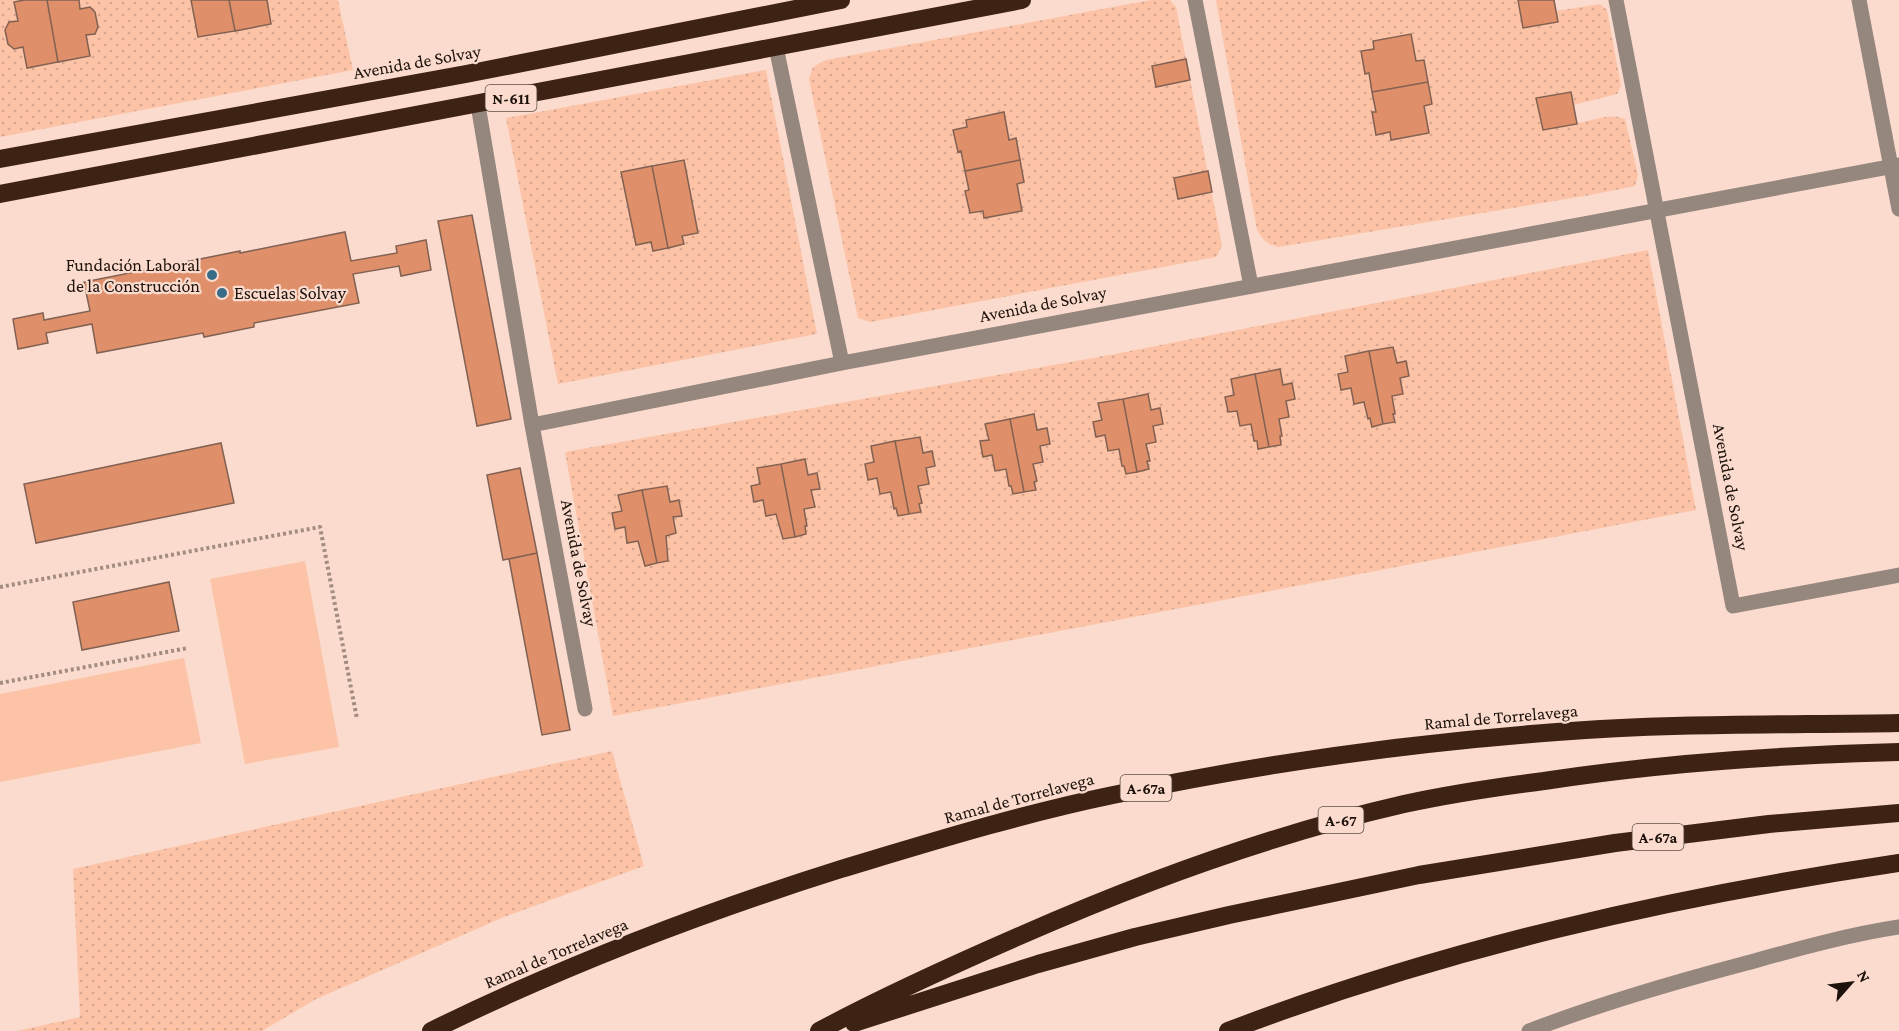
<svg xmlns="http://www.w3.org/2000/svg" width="1899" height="1031" font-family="'Crimson Pro',serif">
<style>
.grass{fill:url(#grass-dots)}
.pitch{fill:#fdc3a7}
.building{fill:#df906a;stroke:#826152;stroke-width:1.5}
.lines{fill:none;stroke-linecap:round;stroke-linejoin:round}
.path{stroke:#a28b80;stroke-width:4;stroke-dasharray:3 3;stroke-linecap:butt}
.minor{stroke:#95867e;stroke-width:15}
.highway{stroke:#3e2214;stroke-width:18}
.poi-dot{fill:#386d89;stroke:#fadbcd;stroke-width:2}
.labels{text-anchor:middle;stroke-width:4.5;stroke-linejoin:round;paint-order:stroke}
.shield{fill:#fadbcd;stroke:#5f4e45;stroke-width:1.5}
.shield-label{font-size:16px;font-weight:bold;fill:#1d110b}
.street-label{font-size:18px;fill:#1d110b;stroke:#fadbcd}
.poi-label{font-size:18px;fill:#1d110b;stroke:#fadbcd;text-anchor:end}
</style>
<defs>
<pattern id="grass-dots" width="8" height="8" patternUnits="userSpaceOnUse" patternTransform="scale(1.5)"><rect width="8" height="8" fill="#fdc3a7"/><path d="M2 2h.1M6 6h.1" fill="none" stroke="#d8a68e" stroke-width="1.8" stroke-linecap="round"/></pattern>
</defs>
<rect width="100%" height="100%" fill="#fadbcd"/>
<path class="grass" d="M 0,0 L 338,0 L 353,70 L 0,137 Z
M 1151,0 L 1170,0 L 1176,7 L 1222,246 L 1216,257 L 870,322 L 858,318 L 809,79 L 813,67 L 826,60 Z
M 1216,0 L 1554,0 L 1556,11 L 1600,4 L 1607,10 L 1621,86 L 1617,94 L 1574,105 L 1577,123 C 1591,121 1612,112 1625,119 L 1638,175 L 1635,186 L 1590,195 L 1279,247 C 1267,245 1263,240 1257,230 Z
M 766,70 L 817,334 L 558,384 L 506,118 Z
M 1648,250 L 1696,510 L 613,716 L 565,452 L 1115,354 Z
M 612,751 L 644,866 L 504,917 L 316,999 L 262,1031 L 17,1031 L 80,1017 L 73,869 Z"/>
<path class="pitch" d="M 305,561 L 339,747 L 245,764 L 210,579 Z
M 184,658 L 201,743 L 0,782 L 0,694 Z"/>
<path class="building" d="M 24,0 L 47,0 L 58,62 L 27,68 L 23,47 L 14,49 L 8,44 L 5,30 L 9,22 L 18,21 L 14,2 Z
M 47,0 L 79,0 L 80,9 L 90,7 L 95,12 L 98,27 L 95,34 L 86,35 L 90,56 L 58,62 Z
M 191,0 L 229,0 L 235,31 L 198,37 Z
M 229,0 L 267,0 L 271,24 L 235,31 Z
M 1518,0 L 1554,0 L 1558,22 L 1523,28 Z
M 1411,34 L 1416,61 L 1424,60 L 1428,82 L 1372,92 L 1369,73 L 1365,74 L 1361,51 L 1374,49 L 1373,41 Z
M 1186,59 L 1190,80 L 1156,87 L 1152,66 Z
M 1428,82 L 1432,104 L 1424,106 L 1429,133 L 1391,140 L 1390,132 L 1376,135 L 1372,112 L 1376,112 L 1372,92 Z
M 1571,92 L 1577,124 L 1543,130 L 1536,98 Z
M 1004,112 L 1009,140 L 1016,138 L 1020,160 L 965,171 L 961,151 L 958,152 L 953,130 L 967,127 L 966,120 Z
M 684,160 L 698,233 L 682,236 L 684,244 L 668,248 L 652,166 Z
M 1020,160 L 1024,182 L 1017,184 L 1022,211 L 984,218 L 983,211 L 970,213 L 965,191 L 969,190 L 965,171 Z
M 652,166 L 668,248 L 653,251 L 651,242 L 636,245 L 621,172 Z
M 1208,171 L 1212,192 L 1178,199 L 1174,178 Z
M 472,215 L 511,419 L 477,426 L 438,221 Z
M 345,232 L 351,261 L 397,253 L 396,246 L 426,240 L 431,270 L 401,276 L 399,266 L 353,274 L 359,303 L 254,323 L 254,327 L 204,337 L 203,333 L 97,353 L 92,324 L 46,333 L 48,343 L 18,349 L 13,319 L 43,313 L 44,320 L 90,311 L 84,282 L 215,256 L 240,251 L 240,253 Z
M 1393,347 L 1397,363 L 1406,361 L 1409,376 L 1400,378 L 1403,394 L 1392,396 L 1395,414 L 1393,414 L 1395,422 L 1383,424 L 1369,351 Z
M 1369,351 L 1383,424 L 1372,427 L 1370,418 L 1368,419 L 1364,402 L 1354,404 L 1351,388 L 1341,390 L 1338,374 L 1348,372 L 1345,356 Z
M 1280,369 L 1283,385 L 1292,383 L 1295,399 L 1286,401 L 1289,417 L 1279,419 L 1282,436 L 1280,436 L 1281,445 L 1269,447 L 1255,374 Z
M 1255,374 L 1269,447 L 1258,449 L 1257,441 L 1254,441 L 1251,424 L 1240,426 L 1237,411 L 1228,412 L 1225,397 L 1234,395 L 1231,379 Z
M 1148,394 L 1151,410 L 1160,408 L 1163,424 L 1153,426 L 1156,442 L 1146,444 L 1150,461 L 1147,461 L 1149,469 L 1137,472 L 1123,399 Z
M 1123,399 L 1137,472 L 1126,474 L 1124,466 L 1122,466 L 1119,449 L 1108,451 L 1105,435 L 1096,437 L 1093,422 L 1102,420 L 1098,403 Z
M 1034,414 L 1037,430 L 1047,428 L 1050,444 L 1040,446 L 1043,462 L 1033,464 L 1037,481 L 1034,482 L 1036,490 L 1024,492 L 1010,419 Z
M 1010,419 L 1024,492 L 1013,494 L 1011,486 L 1009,486 L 1006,469 L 995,471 L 992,455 L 983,457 L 980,441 L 989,440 L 985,424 Z
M 920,437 L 923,453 L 932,451 L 935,466 L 926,468 L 929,484 L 918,486 L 922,503 L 919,504 L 921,512 L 909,514 L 895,441 Z
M 895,441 L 909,514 L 898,516 L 896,508 L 894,509 L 891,492 L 880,494 L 877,478 L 868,480 L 865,464 L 874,462 L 871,446 Z
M 221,443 L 234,503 L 36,543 L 24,484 Z
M 805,459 L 808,475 L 817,473 L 820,489 L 811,490 L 815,507 L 804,509 L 807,526 L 805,526 L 806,534 L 795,537 L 781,464 Z
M 781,464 L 795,537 L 783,539 L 776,514 L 766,516 L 763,500 L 754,502 L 751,486 L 760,484 L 757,468 Z
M 520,468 L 537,553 L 503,560 L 487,475 Z
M 667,486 L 670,502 L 679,500 L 682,516 L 673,517 L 676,533 L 666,536 L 668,561 L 657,563 L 642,490 Z
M 642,490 L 657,563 L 645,566 L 638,541 L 627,543 L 625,527 L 615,529 L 612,513 L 622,511 L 618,495 Z
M 537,553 L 570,730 L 542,735 L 509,559 Z
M 169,582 L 179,631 L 82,650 L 73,602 Z"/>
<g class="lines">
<path class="path" d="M 0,587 L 320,527 L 357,719
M 0,683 L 188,648"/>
<path class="minor" d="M 1195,0 L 1251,286
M 1616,0 L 1733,606 L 1899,575
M 1859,0 L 1899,209
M 776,47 L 842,363
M 478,105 L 532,425 L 585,709
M 532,425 L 842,363 L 1899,165
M 1529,1031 C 1599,1004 1671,983 1743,964 C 1794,950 1846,935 1899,927"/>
<path class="highway" d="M 0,159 L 466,74 L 841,0
M 0,194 L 1022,0
M 854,1023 L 1038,964 L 1135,937 L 1229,915 L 1419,875 L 1615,843 L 1769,824 L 1899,813
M 431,1031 C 563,966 701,913 841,869 C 931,842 1021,814 1113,795 C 1259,764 1408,743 1557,732 C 1670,723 1785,725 1899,723
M 819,1031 C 886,995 955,964 1024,934 C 1147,880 1273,834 1404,804 C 1450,794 1497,787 1544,781 C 1661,763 1780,755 1899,752
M 1228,1031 C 1445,948 1670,897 1899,863"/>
</g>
<g class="poi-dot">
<circle cx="212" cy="275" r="6"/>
<circle cx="222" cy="293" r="6"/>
</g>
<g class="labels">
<g class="shield">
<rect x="485.5" y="85" width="51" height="26" rx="4.5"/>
<rect x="1120.5" y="775" width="51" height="26" rx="4.5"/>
<rect x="1318.5" y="807" width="45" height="26" rx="4.5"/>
<rect x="1632.5" y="824" width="51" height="26" rx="4.5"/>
</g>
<g class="shield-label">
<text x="511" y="104">N-611</text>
<text x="1146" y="794">A-67a</text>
<text x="1341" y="826">A-67</text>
<text x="1658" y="843">A-67a</text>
</g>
<g class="street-label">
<text transform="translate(417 62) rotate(-10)" y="6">Avenida de Solvay</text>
<text transform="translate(1043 304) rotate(-11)" y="6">Avenida de Solvay</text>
<text transform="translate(1731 487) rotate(79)" y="6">Avenida de Solvay</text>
<text transform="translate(579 563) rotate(79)" y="6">Avenida de Solvay</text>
<text transform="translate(1501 717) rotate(-5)" y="6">Ramal de Torrelavega</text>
<text transform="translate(1019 798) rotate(-15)" y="6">Ramal de Torrelavega</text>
<text transform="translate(556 953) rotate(-23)" y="6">Ramal de Torrelavega</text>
</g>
<g class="poi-label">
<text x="200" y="271">Fundación Laboral<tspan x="200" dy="21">de la Construcción</tspan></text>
<text x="234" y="299" text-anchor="start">Escuelas Solvay</text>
</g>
</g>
<g transform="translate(1851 983) rotate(62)" stroke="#fadbcd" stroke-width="4.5" paint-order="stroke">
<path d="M0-4.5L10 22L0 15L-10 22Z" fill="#1d110b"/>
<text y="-9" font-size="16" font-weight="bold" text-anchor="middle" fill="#1d110b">N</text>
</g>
</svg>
